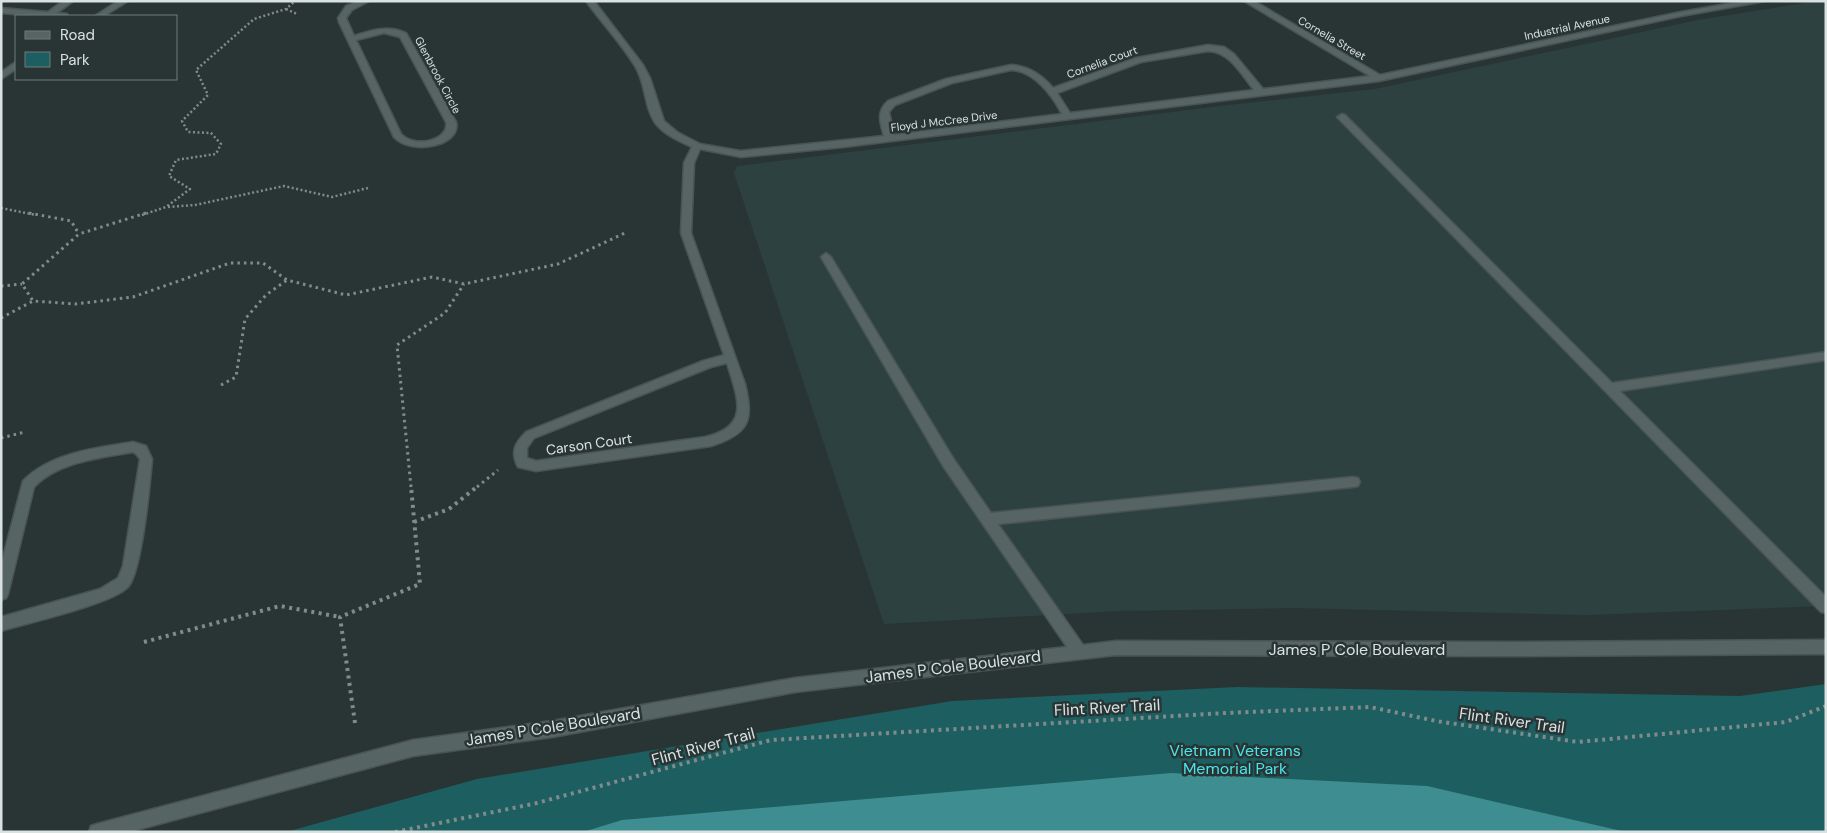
<svg xmlns="http://www.w3.org/2000/svg" width="1827" height="833" font-family="'DM Sans',sans-serif">
<style>
.built{fill:#2d4141}
.green{fill:#1d5e60}
.water{fill:#3e8d90}
.lines{fill:none;stroke-linecap:round;stroke-linejoin:round}
.minor-casing{stroke:#495354;stroke-width:3}
.path-far2{stroke:#828b8b;stroke-width:2.5;stroke-dasharray:2 2.5;stroke-linecap:butt}
.path-far1{stroke:#828b8b;stroke-width:3;stroke-dasharray:2.5 4;stroke-linecap:butt}
.path{stroke:#828b8b;stroke-width:4;stroke-dasharray:3 4.5;stroke-linecap:butt}
.minor{fill:#576464;fill-rule:evenodd}
.labels{text-anchor:middle;stroke-width:5;stroke-linejoin:round;paint-order:stroke}
.far-street-label{font-size:11px;fill:#dae1e1;stroke:#293535}
.street-label{font-size:14px;fill:#dae1e1;stroke:#293535}
.near-street-label{font-size:16px;fill:#dae1e1;stroke:#293535}
.near-park-label{font-size:16px;fill:#49e5ea;stroke:#293535}
</style>
<rect width="100%" height="100%" fill="#293535"/>
<path class="built" d="M 1817,1 L 1826,1 L 1826,606 L 1586,615 L 1295,608 L 1118,611 L 884,624 L 734,173 L 737,166 L 1229,105 L 1375,89 L 1698,20 Z"/>
<path class="green" d="M 1826,684 L 1826,832 L 286,832 L 477,779 L 952,701 L 1237,687 L 1740,696 Z"/>
<path class="water" d="M 1171,773 L 1427,786 L 1626,832 L 583,832 L 622,820 Z"/>
<g class="lines">
<g class="minor-casing">
<path id="minor" d="M 63,1 L 73,1 L 57,13 L 67,14 L 68,16 L 40,16 L 1,13 L 1,8 L 48,12 Z
M 118,1 L 128,1 L 104,16 L 95,16 Z
M 358,1 L 369,1 L 352,10 L 346,18 L 354,36 C 372,30 388,25 406,33 L 456,122 C 462,146 411,156 394,137 L 339,22 L 338,18 L 346,6 ZM 384,33 L 400,37 L 446,122 C 450,140 415,149 401,134 L 356,40 Z
M 586,1 L 594,1 L 643,65 L 650,78 L 664,121 L 677,132 L 700,144 L 741,151 L 884,136 C 880,122 876,112 888,101 L 946,79 L 1011,65 C 1029,66 1042,75 1053,88 L 1136,58 L 1208,45 L 1224,47 L 1234,54 L 1263,89 L 1370,76 L 1244,1 L 1254,1 L 1380,75 L 1681,12 L 1744,1 L 1765,1 L 1681,16 L 1379,81 L 843,147 L 741,157 L 700,149 L 694,163 L 691,233 L 745,384 C 754,421 749,434 711,446 L 536,471 L 518,467 C 510,452 515,443 526,432 L 703,361 L 724,355 L 681,233 L 684,163 L 692,147 C 679,141 665,135 656,124 C 644,108 646,83 635,66 C 621,43 602,23 586,1 ZM 1208,51 C 1230,52 1241,74 1254,90 L 1070,113 L 1057,93 L 1141,62 ZM 1011,70 C 1034,71 1052,95 1062,114 L 894,135 L 889,112 L 895,105 L 952,83 ZM 727,363 C 737,397 752,426 705,437 L 536,461 L 527,458 L 527,448 L 534,438 L 711,367 Z
M 16,62 L 16,69 L 1,79 L 1,72 Z
M 1342,114 L 1345,115 L 1612,383 L 1826,352 L 1826,360 L 1620,391 L 1826,597 L 1826,613 L 1821,612 L 1339,119 L 1337,117 Z
M 826,253 L 831,257 L 953,458 L 991,513 L 1353,477 L 1358,478 L 1360,482 L 1358,486 L 1353,487 L 998,524 L 1083,645 L 1116,641 L 1512,642 L 1826,640 L 1826,654 L 1512,656 L 1116,655 L 795,692 L 552,737 L 413,756 L 129,832 L 89,832 L 91,826 L 97,824 L 413,740 L 552,721 L 795,678 L 1067,647 L 943,466 L 821,257 Z
M 133,442 L 146,446 L 152,459 C 150,483 142,571 128,587 C 112,604 27,623 1,631 L 1,617 L 100,589 L 118,578 L 123,566 L 140,459 L 136,454 L 133,452 C 99,458 58,462 34,487 L 8,594 L 6,598 L 1,600 L 1,565 L 23,481 C 50,453 96,448 133,442 Z"/>
</g>
<path class="path-far2" d="M 286,9 L 297,14
M 168,207 L 195,205 L 284,186 L 332,197 L 368,188
M 1,208 L 36,215
M 142,215 L 166,207 L 190,189 L 169,176 L 176,160 L 216,154 L 221,144 L 211,133 L 188,132 L 182,121 L 208,95 L 196,70 L 254,19 L 286,9 L 295,1"/>
<path class="path-far1" d="M 29,213 L 71,221 L 79,234
M 146,213 L 79,234 L 22,284 L 33,301 L 75,304 L 133,297 L 230,263 L 263,263 L 287,280 L 346,295 L 432,277 L 464,284 L 558,264 L 625,233
M 1,286 L 22,284
M 1,318 L 33,301
M 221,385 L 236,377 L 245,319 L 266,295 L 287,280
M 1,438 L 25,432
M 411,487 L 397,345 L 445,313 L 464,284
M 477,487 L 498,470"/>
<path class="path" d="M 414,522 L 449,509 L 478,486
M 144,642 L 280,606 L 340,617
M 355,723 L 340,617 L 420,584 L 411,486
M 395,832 L 533,804 L 771,740 L 1225,713 L 1370,707 L 1436,721 L 1578,742 L 1786,722 L 1826,706"/>
<use href="#minor" class="minor"/>
</g>
<g class="labels">
<g class="far-street-label">
<text transform="translate(1567 27) rotate(-12)" y="4">Industrial Avenue</text>
<text transform="translate(1332 38) rotate(30)" y="4">Cornelia Street</text>
<text transform="translate(1102 62) rotate(-20)" y="4">Cornelia Court</text>
<text transform="translate(438 75) rotate(62)" y="4">Glenbrook Circle</text>
<text transform="translate(944 121) rotate(-7)" y="4">Floyd J McCree Drive</text>
</g>
<g class="street-label">
<text transform="translate(589 444) rotate(-8)" y="5">Carson Court</text>
</g>
<g class="near-street-label">
<text x="1357" y="655">James P Cole Boulevard</text>
<text transform="translate(953 666) rotate(-7)" y="6">James P Cole Boulevard</text>
<text transform="translate(1107 707) rotate(-3)" y="6">Flint River Trail</text>
<text transform="translate(1512 720) rotate(8)" y="6">Flint River Trail</text>
<text transform="translate(553 726) rotate(-9)" y="6">James P Cole Boulevard</text>
<text transform="translate(703 746) rotate(-15)" y="6">Flint River Trail</text>
</g>
<g class="near-park-label">
<text x="1235" y="756">Vietnam Veterans<tspan x="1235" dy="18">Memorial Park</tspan></text>
</g>
</g>
<rect width="1827" height="833" fill="none" stroke="#dae1e1" stroke-width="5"/>
<rect x="15" y="15" width="162" height="65" fill="#293535" stroke="#707a7a"/>
<rect x="25" y="31" width="25" height="8" fill="#576464" stroke="#707a7a"/>
<text x="60" y="40" font-size="15" fill="#dae1e1">Road</text>
<rect x="25" y="52" width="25" height="15" fill="#1d5e60" stroke="#707a7a"/>
<text x="60" y="65" font-size="15" fill="#dae1e1">Park</text>
</svg>
